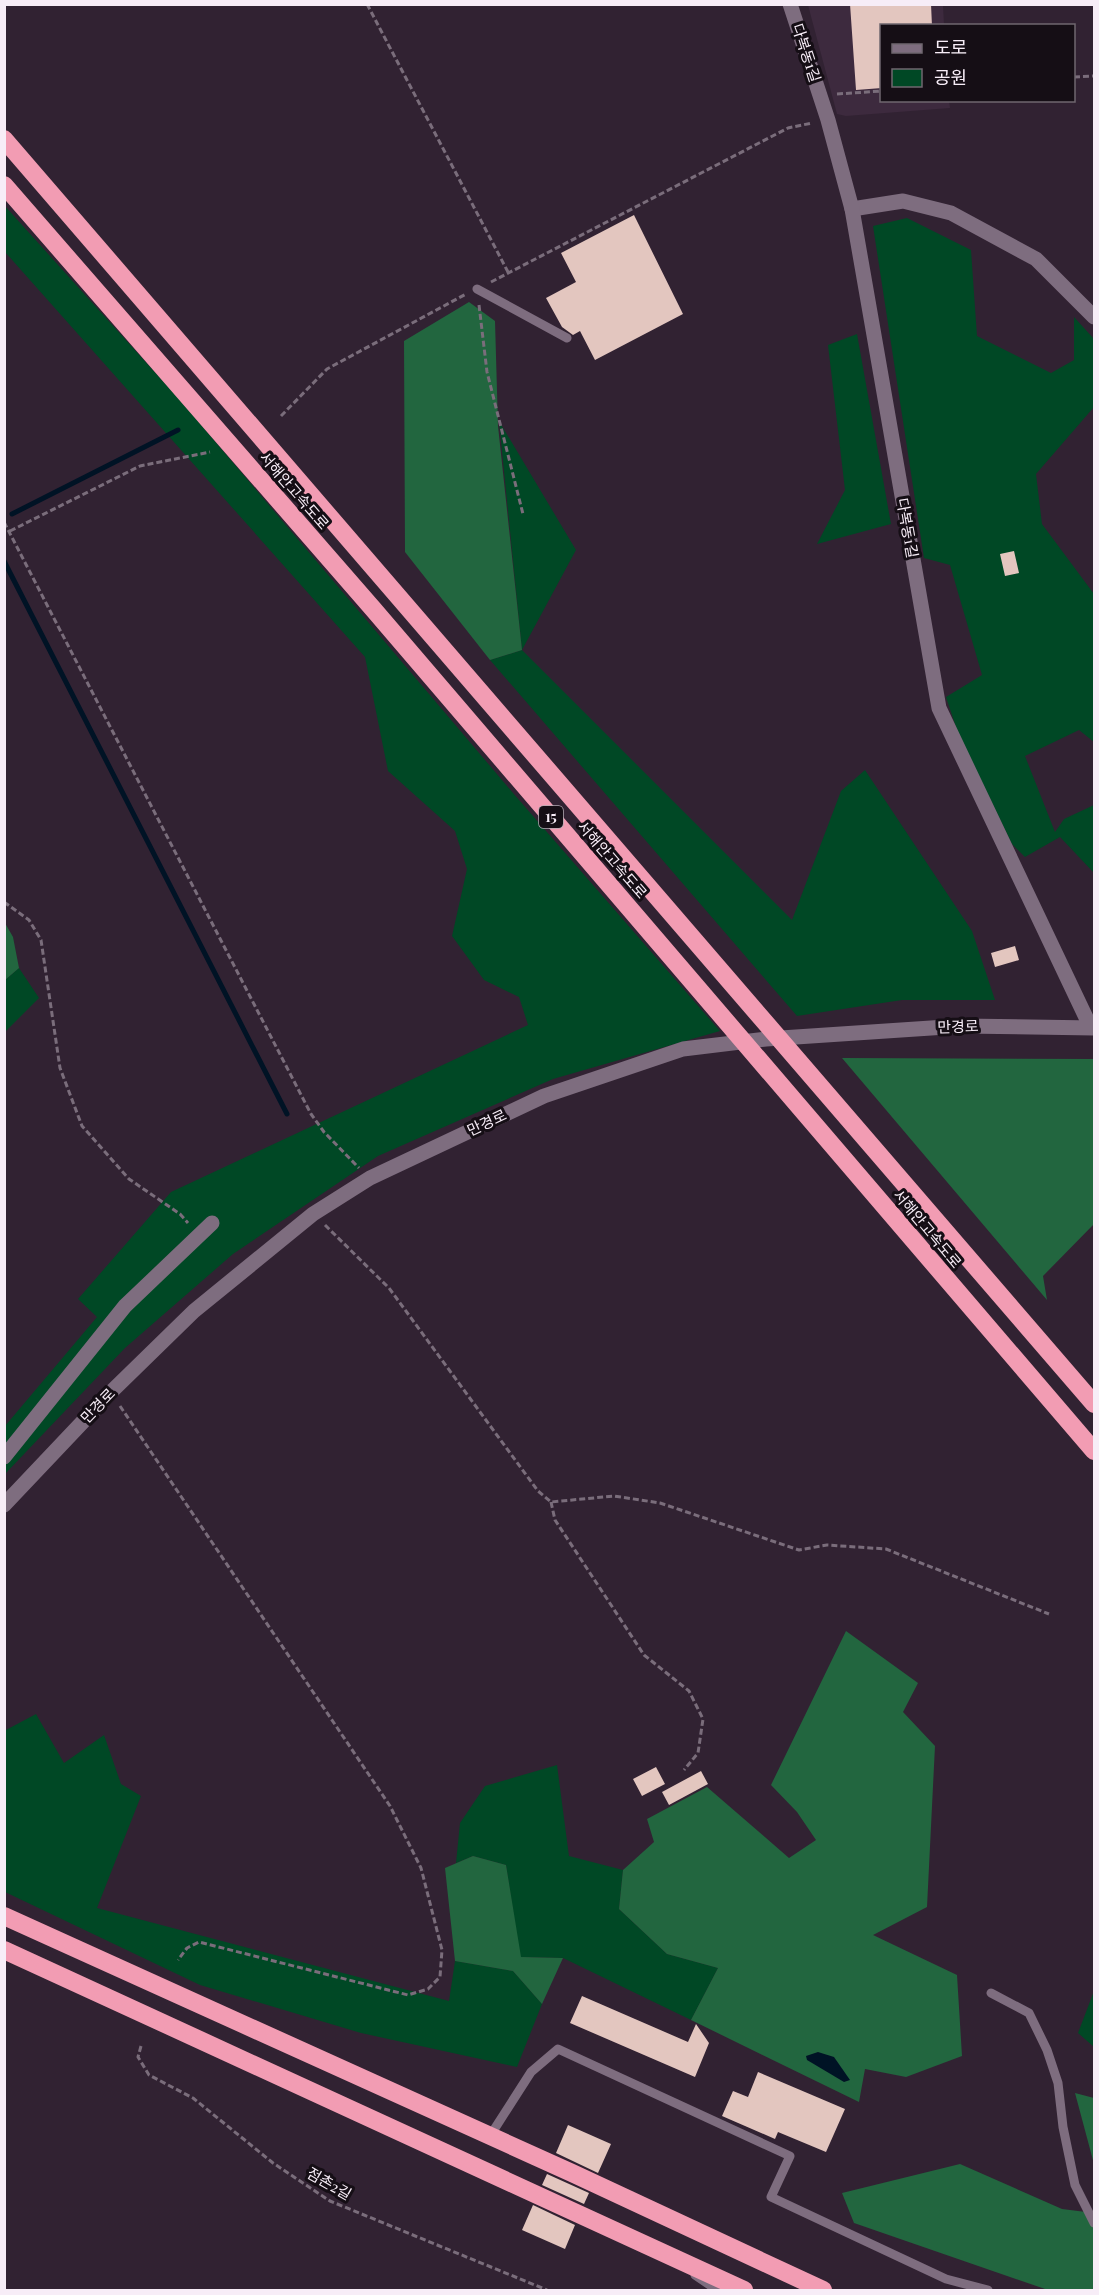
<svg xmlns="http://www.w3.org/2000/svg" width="1099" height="2295" font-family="'Playfair Display','Noto Sans KR',serif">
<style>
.built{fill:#3d2a3e}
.green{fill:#004825}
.forest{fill:#22663f}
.water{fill:#001325}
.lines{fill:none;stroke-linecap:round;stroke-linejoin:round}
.stream{stroke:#001325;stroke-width:5}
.building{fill:#e3c6bf}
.path{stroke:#7a6d7b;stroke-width:3;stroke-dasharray:6 3;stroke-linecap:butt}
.service{stroke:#7e6d7f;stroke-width:9}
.minor{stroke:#7e6d7f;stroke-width:15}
.tertiary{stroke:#7e6d7f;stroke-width:15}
.motorway{stroke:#f29cb3;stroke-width:18}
.labels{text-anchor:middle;stroke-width:6;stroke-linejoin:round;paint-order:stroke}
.shield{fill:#150e15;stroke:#b3aab3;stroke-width:1.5}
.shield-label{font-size:14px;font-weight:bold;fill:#f7edf7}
.street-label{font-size:15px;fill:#f7edf7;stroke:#150e15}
</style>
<rect width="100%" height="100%" fill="#312232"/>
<path class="built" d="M 808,5 L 943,5 L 944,25 L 882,26 L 882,100 L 949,101 L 950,108 L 846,116 L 837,114 Z"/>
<path class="green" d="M 4,205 L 179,399 L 513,793 L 720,1031 L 553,1079 L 378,1156 L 233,1254 L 125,1348 L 5,1474 L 5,1426 L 97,1317 L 78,1299 L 171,1192 L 528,1025 L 519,997 L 484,980 L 452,936 L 467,869 L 455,831 L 388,771 L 365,657 L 5,252 Z
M 907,218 L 971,250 L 977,336 L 1051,373 L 1074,360 L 1074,317 L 1094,339 L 1094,407 L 1036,474 L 1042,524 L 1094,594 L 1094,742 L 1079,730 L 1025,756 L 1055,832 L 1064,819 L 1094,805 L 1094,873 L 1060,837 L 1025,857 L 1012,844 L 958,733 L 946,697 L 982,675 L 950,565 L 924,558 L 873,226 Z
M 857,334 L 891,524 L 817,544 L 845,490 L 828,345 Z
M 499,421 L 576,550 L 522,650 L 792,920 L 841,791 L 865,770 L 972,931 L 995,1000 L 902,1000 L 797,1016 L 490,660 L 522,650 Z
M 19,968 L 39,998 L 5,1032 L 5,980 Z
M 36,1714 L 64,1763 L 104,1735 L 121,1784 L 141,1796 L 97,1908 L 449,2001 L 455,1961 L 513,1971 L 542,2004 L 517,2067 L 361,2033 L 200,1985 L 5,1892 L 4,1731 Z
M 557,1765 L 569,1856 L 623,1870 L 619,1909 L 667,1954 L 718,1968 L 691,2020 L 563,1958 L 520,1957 L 506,1865 L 473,1856 L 456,1863 L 460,1823 L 485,1786 Z
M 1094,1991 L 1094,2047 L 1078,2033 Z"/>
<path class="forest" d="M 469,302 L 495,321 L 498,426 L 522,650 L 490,660 L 405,552 L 404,341 Z
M 5,923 L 13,937 L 19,968 L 5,980 Z
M 842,1058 L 1094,1059 L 1094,1224 L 1043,1276 L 1047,1300 Z
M 846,1631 L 918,1683 L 903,1712 L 935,1746 L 927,1907 L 873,1935 L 957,1975 L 962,2056 L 906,2077 L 865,2069 L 859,2102 L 691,2020 L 718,1968 L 667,1954 L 619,1909 L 623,1870 L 654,1842 L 647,1819 L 707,1787 L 789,1858 L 816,1840 L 797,1812 L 771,1785 Z
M 473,1856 L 506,1865 L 521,1957 L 563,1958 L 542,2004 L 513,1971 L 455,1961 L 445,1868 Z
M 1075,2093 L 1094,2098 L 1094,2164 Z
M 960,2164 L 1062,2209 L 1094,2213 L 1094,2290 L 1048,2290 L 854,2223 L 842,2193 Z"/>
<path class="water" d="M 818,2052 L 834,2057 L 850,2080 L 844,2082 L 807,2060 L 806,2056 Z"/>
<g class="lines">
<path class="stream" d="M 12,514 L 178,430
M 4,561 L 287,1114"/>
</g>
<path class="building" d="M 850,4 L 931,4 L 932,26 L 882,26 L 882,88 L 856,90 Z
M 634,215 L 683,314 L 595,360 L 580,331 L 573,335 L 562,327 L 546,298 L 576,282 L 561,253 Z
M 1014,551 L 1019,573 L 1005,576 L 1000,554 Z
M 1015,946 L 1019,960 L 995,967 L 991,953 Z
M 656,1767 L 665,1784 L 642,1796 L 633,1779 Z
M 701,1771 L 708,1784 L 669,1805 L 662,1792 Z
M 582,1996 L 688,2042 L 696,2024 L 709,2043 L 695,2077 L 570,2023 Z
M 758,2072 L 845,2109 L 826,2152 L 778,2132 L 775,2139 L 722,2116 L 733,2091 L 748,2097 Z
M 568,2125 L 611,2144 L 598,2173 L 556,2153 Z
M 547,2174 L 589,2193 L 584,2204 L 542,2185 Z
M 533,2205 L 575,2225 L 565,2249 L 522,2230 Z"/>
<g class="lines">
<path class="path" d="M 367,4 L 508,272
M 1074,77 L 1094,76
M 837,94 L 882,91
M 491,282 L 788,128 L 812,123
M 479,305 L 487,372 L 523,514
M 281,416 L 327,369 L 466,294
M 4,522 L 311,1114 L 324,1132 L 359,1168
M 10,531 L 140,466 L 210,452
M 4,902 L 29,920 L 41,940 L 60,1068 L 82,1126 L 129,1179 L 180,1214 L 188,1223
M 325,1225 L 389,1288 L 538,1491 L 551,1502 L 614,1496 L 660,1503 L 799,1550 L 827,1545 L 886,1549 L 1049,1614
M 120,1406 L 390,1806 L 421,1868 L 442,1950 L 440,1977 L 428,1989 L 408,1995 L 199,1942 L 187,1948 L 178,1960
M 551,1502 L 555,1520 L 644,1655 L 689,1691 L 703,1719 L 698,1753 L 684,1770
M 141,2046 L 138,2057 L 149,2075 L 193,2098 L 273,2163 L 330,2201 L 547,2290"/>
<path class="service" d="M 477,289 L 567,338
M 991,1993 L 1029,2013 L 1047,2050 L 1058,2083 L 1063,2127 L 1075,2185 L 1094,2223
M 490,2136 L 531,2072 L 558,2049 L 790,2156 L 771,2197 L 946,2279 L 988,2290
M 695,2275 L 717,2290"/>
<path class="minor" d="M 852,209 L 903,201 L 951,213 L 1036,259 L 1094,317
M 4,1457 L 125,1306 L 212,1223"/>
<path class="tertiary" d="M 790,4 L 828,120 L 852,209 L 939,708 L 1091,1028
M 4,1505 L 111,1392 L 194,1311 L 313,1214 L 370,1178 L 544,1096 L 683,1049 L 766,1039 L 961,1026 L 1094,1028"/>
<path class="motorway" d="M 4,139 L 1094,1404
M 4,185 L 374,610 L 1094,1451
M 4,1916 L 572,2173 L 823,2290
M 4,1950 L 744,2290"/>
</g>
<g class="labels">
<rect class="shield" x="539" y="806" width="24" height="22" rx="4.5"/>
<g class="shield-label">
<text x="551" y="822">15</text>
</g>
<g class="street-label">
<text transform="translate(806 53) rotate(72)" y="5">다복동1길</text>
<text transform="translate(294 491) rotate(49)" y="5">서해안고속도로</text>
<text transform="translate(907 528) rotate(80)" y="5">다복동1길</text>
<text transform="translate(612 860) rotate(49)" y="5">서해안고속도로</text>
<text transform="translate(958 1027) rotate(-2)" y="5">만경로</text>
<text transform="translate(487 1123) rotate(-25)" y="5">만경로</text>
<text transform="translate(927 1229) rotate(50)" y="5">서해안고속도로</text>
<text transform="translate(98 1406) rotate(-46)" y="5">만경로</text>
<text transform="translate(329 2184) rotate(30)" y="5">점촌2길</text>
</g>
</g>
<rect width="1099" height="2295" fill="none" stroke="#f7edf7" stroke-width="12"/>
<rect x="880" y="24" width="195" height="78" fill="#150e15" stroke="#6f676f" stroke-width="1.5"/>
<rect x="892" y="44" width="30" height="9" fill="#7e6d7f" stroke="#6f676f" stroke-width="1.5"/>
<text x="934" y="54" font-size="18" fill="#f7edf7">도로</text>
<rect x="892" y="69" width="30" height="18" fill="#004825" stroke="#6f676f" stroke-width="1.5"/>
<text x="934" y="84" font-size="18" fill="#f7edf7">공원</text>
</svg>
